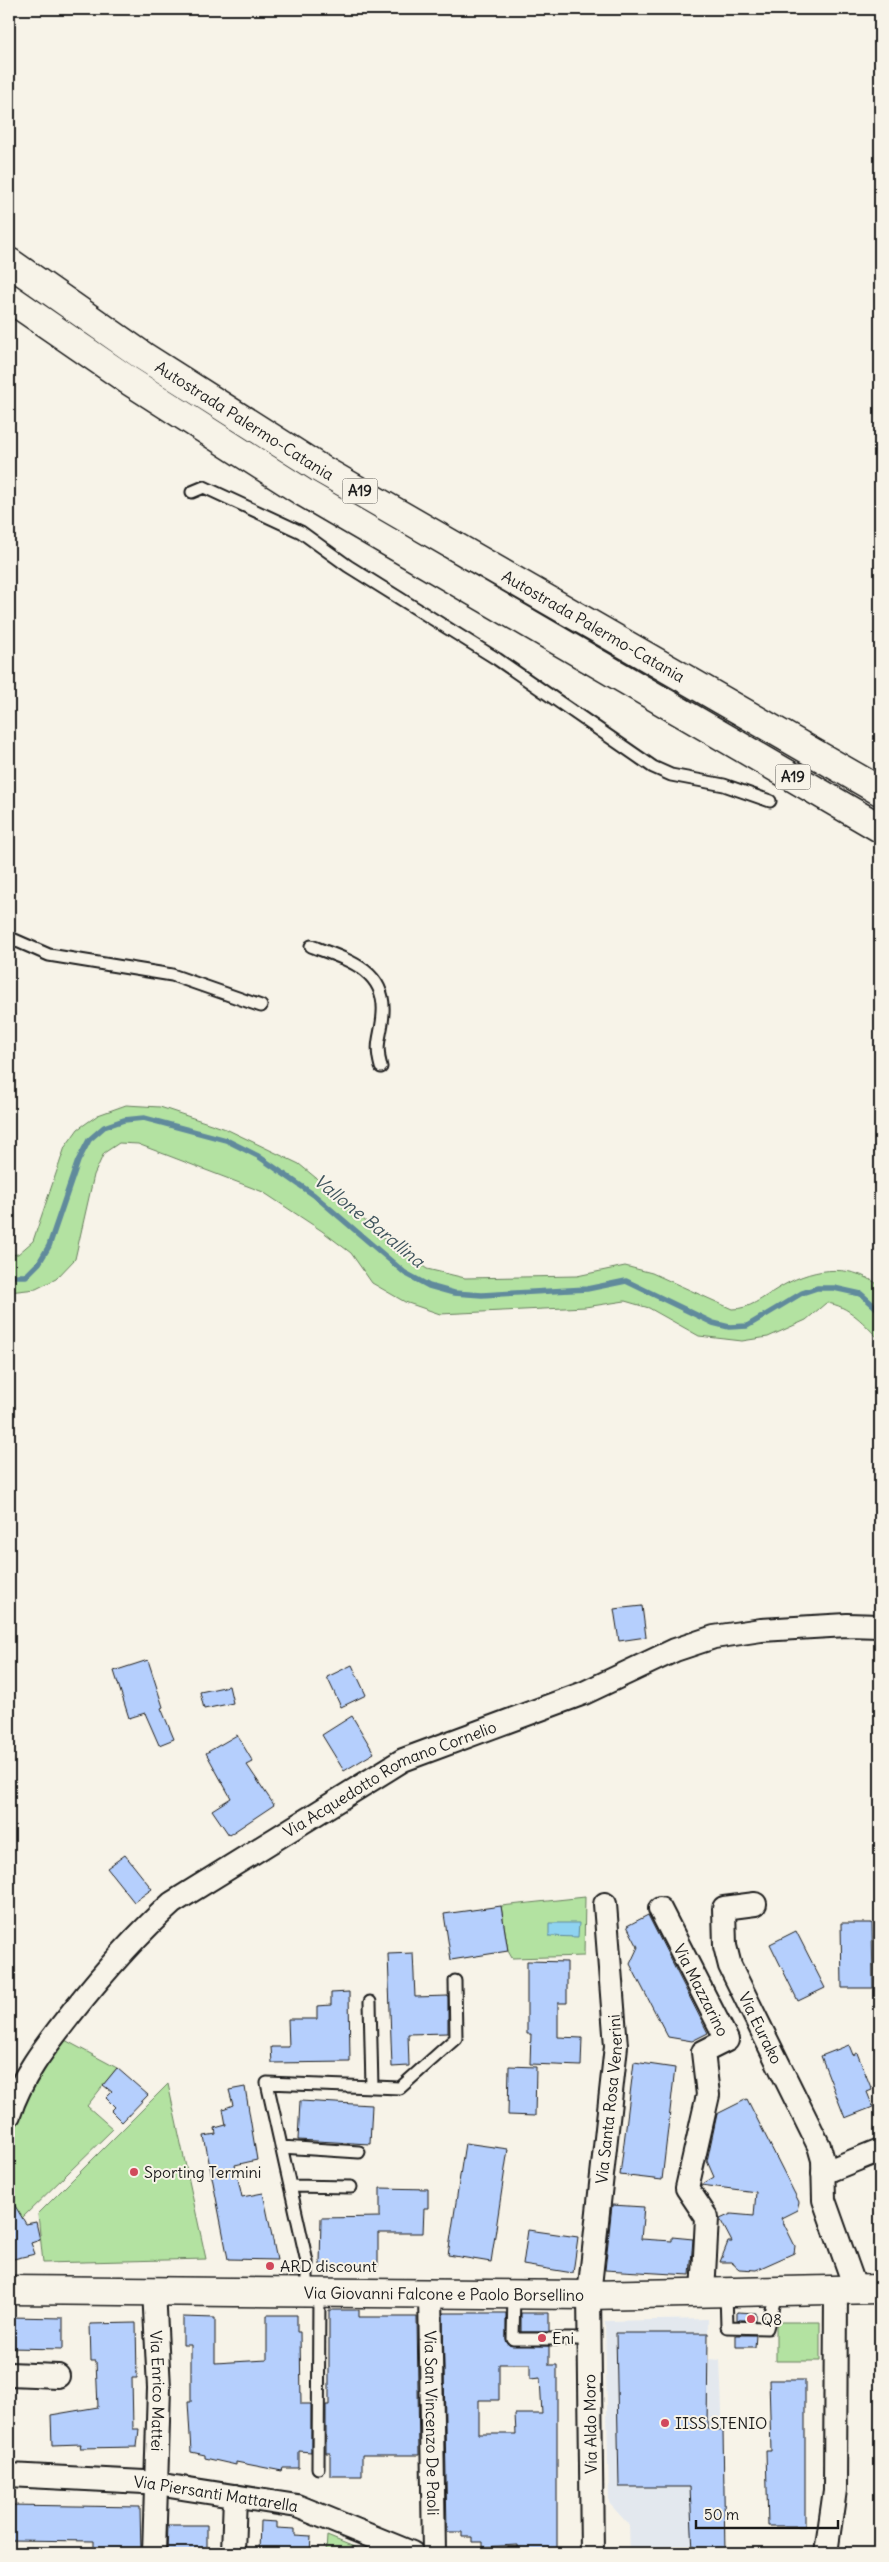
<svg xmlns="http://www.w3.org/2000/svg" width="889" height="2562" font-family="Delius,sans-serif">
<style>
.built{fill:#e3e8ee}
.green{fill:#b3e2a1;stroke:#687f5e}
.water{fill:#8fd3f1;stroke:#618a9c}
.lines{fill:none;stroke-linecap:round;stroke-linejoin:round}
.stream{stroke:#618a9c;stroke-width:5.5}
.building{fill:#b5cffd;stroke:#1c1c1c;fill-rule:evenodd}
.service-casing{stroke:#1c1c1c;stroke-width:15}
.minor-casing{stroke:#1c1c1c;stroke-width:26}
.secondary-casing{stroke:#1c1c1c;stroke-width:31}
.motorway-casing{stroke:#1c1c1c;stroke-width:31}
.service{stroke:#f7f3e8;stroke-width:11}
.minor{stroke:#f7f3e8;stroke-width:22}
.secondary{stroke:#f7f3e8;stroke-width:28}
.motorway{stroke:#f7f3e8;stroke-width:28}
.poi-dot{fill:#d1495b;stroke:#f7f3e8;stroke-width:2}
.labels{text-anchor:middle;stroke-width:4;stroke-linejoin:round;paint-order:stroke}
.shield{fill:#f7f3e8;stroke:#5e5c59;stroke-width:1}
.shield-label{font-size:15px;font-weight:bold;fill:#1c1c1c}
.street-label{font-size:16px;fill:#1c1c1c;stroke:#f7f3e8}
.poi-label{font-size:16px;fill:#1c1c1c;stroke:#f7f3e8;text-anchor:start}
.water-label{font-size:18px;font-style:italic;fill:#3e535c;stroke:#f7f3e8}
</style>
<rect width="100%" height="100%" fill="#f7f3e8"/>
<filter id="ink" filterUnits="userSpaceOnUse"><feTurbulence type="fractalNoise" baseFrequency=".02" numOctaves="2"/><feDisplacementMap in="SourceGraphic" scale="10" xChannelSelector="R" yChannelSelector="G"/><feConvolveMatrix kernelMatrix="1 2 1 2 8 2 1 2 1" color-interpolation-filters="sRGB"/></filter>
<g filter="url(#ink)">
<path class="built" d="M 708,2319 L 708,2359 L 720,2360 L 725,2487 L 725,2551 L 742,2553 L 630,2553 L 629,2525 L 609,2503 L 605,2321 Z"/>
<path class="green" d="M 126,1105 L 160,1107 L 226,1129 L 299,1164 L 338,1196 L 386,1240 L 427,1269 L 465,1278 L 577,1276 L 625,1266 L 652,1273 L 732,1309 C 750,1309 762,1298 777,1289 C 809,1269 848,1261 880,1286 L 880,1340 C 865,1325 849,1305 826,1303 L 806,1320 L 768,1337 L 742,1341 L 699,1336 L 649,1308 L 625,1301 L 585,1307 L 440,1314 L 405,1302 L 372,1283 L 351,1253 L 322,1231 L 263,1192 L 138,1144 L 119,1143 L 104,1153 L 94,1175 L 75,1259 L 56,1279 L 36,1289 L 9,1292 L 9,1255 L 18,1254 L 33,1241 L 65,1147 L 78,1129 L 98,1115 Z
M 585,1897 L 584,1956 L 512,1958 L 508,1951 L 501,1906 Z
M 63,2039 L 117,2068 L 87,2106 L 113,2129 L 22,2218 L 9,2210 L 9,2143 L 24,2101 Z
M 168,2084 L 206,2259 L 43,2263 L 38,2214 Z
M 780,2322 L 820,2322 L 820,2361 L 776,2361 L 776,2326 Z
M 327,2536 L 369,2553 L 326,2553 Z"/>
<path class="water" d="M 549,1923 L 579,1923 L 578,1937 L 549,1936 Z"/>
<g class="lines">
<path class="stream" d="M 9,1276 L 26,1276 L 39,1263 L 49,1246 L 78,1161 L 89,1140 L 104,1127 L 124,1120 L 144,1118 L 226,1140 L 258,1156 L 314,1195 L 405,1273 L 429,1286 L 454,1293 L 482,1295 L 587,1289 L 626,1281 L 713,1323 L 729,1327 L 747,1326 L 802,1293 L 817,1288 L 834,1288 L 861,1294 L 880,1311"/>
</g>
<path class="building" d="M 642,1606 L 646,1637 L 619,1641 L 614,1609 Z
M 148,1660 L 163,1707 L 161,1708 L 174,1739 L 159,1745 L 145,1713 L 129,1718 L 114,1671 Z
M 352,1665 L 366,1695 L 341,1707 L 327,1677 Z
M 229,1686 L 233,1703 L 204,1709 L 200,1692 Z
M 352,1716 L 374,1753 L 344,1771 L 322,1735 Z
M 237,1735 L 253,1762 L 247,1765 L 274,1805 L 229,1835 L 212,1810 L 231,1798 L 206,1753 Z
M 125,1855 L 152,1889 L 134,1902 L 107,1868 Z
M 501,1906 L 508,1951 L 451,1960 L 444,1914 Z
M 648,1915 L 708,2033 L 692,2041 L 668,2037 L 630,1964 L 638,1947 L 627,1926 Z
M 841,1923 L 872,1923 L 873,1988 L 842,1988 Z
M 796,1931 L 825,1988 L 798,2001 L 770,1944 Z
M 413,1953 L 415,1997 L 448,1996 L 448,2033 L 408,2034 L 409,2066 L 392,2067 L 388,1954 Z
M 527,1961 L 567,1962 L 567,2003 L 558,2003 L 558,2037 L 582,2038 L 581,2066 L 530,2064 L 531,2034 L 527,2034 Z
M 349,1992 L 350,2062 L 272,2063 L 271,2047 L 289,2047 L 288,2019 L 317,2019 L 317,2006 L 331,2005 L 331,1993 Z
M 849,2045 L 853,2055 L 857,2053 L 872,2090 L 867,2092 L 873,2107 L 845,2118 L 821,2056 Z
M 634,2062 L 675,2068 L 662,2180 L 620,2175 Z
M 509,2066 L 536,2067 L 535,2116 L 508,2115 Z
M 117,2068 L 148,2095 L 122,2122 L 111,2111 L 115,2107 L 106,2098 L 112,2092 L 103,2085 Z
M 245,2087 L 257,2160 L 235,2165 L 242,2197 L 263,2193 L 277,2260 L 228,2259 L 204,2136 L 216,2134 L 215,2128 L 226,2125 L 223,2109 L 233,2105 L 229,2090 Z
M 747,2099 L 799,2202 L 797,2210 L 781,2218 L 795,2246 L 794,2253 L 756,2270 L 739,2269 L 731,2262 L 720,2262 L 728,2242 L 732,2242 L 720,2219 L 731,2214 L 754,2216 L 756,2192 L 701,2185 L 714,2177 L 707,2161 L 717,2114 Z
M 300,2101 L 372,2105 L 370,2144 L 298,2140 Z
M 465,2143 L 508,2149 L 491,2262 L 448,2255 Z
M 380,2188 L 428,2189 L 428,2208 L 424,2208 L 423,2233 L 378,2233 L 378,2266 L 320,2265 L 321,2218 L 380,2217 Z
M 9,2196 L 26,2224 L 36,2222 L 40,2240 L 31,2243 L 35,2254 L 9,2260 Z
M 612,2205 L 644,2207 L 641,2239 L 672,2241 L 672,2237 L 693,2239 L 690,2275 L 605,2270 Z
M 528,2230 L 578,2237 L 573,2273 L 523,2265 Z
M 329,2310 L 359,2310 L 359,2317 L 417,2317 L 419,2455 L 362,2455 L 362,2476 L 330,2476 L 330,2453 L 326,2453 L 326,2405 L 329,2405 Z
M 737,2312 L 756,2313 L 756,2320 L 737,2320 Z
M 443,2313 L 506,2313 L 506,2339 L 509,2345 L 549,2346 L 549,2365 L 557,2365 L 557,2553 L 517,2553 L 517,2545 L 483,2547 L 483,2542 L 472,2542 L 472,2537 L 462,2537 L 462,2532 L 447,2532 ZM 499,2364 L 530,2364 L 530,2379 L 540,2378 L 542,2414 L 515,2414 L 516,2434 L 479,2434 L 479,2400 L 499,2400 Z
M 521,2313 L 549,2313 L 549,2332 L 521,2332 Z
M 267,2315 L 297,2315 L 297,2332 L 300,2332 L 301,2404 L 311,2404 L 311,2452 L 299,2451 L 299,2468 L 283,2468 L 282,2471 L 236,2462 L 236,2465 L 205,2458 L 205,2455 L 191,2452 L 188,2402 L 191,2402 L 191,2345 L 183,2345 L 183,2317 L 215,2318 L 215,2363 L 267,2360 Z
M 9,2317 L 63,2318 L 63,2349 L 9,2348 Z
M 136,2323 L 137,2378 L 132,2378 L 133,2429 L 139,2429 L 137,2447 L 80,2448 L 81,2444 L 52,2445 L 51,2415 L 98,2407 L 96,2361 L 91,2361 L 90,2324 Z
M 616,2333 L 708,2333 L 707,2429 L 723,2430 L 725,2553 L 693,2553 L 690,2487 L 619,2487 Z
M 736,2335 L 756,2335 L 755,2347 L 736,2347 Z
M 769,2380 L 805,2380 L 805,2526 L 768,2526 L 766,2451 L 771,2451 Z
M 9,2505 L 140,2507 L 141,2553 L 94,2553 L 94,2541 L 9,2540 Z
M 260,2521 L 277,2522 L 277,2528 L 295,2529 L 295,2535 L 311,2536 L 310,2553 L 259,2553 Z
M 168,2525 L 207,2525 L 207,2553 L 167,2553 Z"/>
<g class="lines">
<g class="service-casing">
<path id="service" d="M 192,492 L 204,487 L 301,532 L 348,566 L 497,659 L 653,767 L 671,775 L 724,785 L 770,801
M 10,938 L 49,955 L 172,975 L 261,1006
M 311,946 C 345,959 386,969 383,1013 C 382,1036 374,1042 381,1067
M 370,2002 L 372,2087
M 281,2147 L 359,2152
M 290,2186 L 351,2187
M 307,2292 L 307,2262 L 267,2083 L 400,2088 L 456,2038 L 455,1981
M 726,2292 L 727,2327 L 767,2328 L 777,2291
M 514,2294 L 513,2339 L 589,2339
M 318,2468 L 319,2292"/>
</g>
<g class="minor-casing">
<g id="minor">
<path id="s1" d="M 755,1904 L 724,1908 L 725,1946 L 730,1966 L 819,2146 L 823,2160 L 824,2200 L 856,2290"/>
<path id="s2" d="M 660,1909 L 727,2040 L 703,2052 L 708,2095 L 687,2188 L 707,2218 L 703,2293"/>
<path id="s3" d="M 9,2115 C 21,2076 48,2043 73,2011 C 104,1972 135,1936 172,1903 L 403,1760 L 584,1693 L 675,1650 L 714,1637 L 761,1630 L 847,1625 L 880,1626"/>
<path d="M 823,2173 L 880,2150"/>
<path id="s4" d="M 154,2290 L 159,2388 L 154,2553"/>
<path id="s5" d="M 430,2293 L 434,2553"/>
<path d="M 9,2374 L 58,2376"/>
<path id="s6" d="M 9,2475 L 144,2482 L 297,2506 L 412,2553"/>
<path d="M 233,2553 L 235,2496"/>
<path id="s7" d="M 592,2553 L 589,2295 L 616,2046 L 605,1904"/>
<path d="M 826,2553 L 835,2490 L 836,2290"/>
</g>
</g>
<g class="secondary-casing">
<g id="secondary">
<path id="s8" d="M 9,2290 L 589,2295 L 880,2289"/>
</g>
</g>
<g class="motorway-casing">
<g id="motorway">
<path id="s9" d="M 9,262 L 143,356 L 319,468 L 880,791"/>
<path d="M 9,298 L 128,380 L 303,492 L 880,828"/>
</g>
</g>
<use href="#service" class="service"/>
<use href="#minor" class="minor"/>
<use href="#secondary" class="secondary"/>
<use href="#motorway" class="motorway"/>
</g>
</g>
<g class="poi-dot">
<circle cx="134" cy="2172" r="5"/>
<circle cx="270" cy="2266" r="5"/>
<circle cx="751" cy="2319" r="5"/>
<circle cx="542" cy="2338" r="5"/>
<circle cx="665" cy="2423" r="5"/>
</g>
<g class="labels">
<g class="shield">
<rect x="342.5" y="478.5" width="35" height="25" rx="4"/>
<rect x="775.5" y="764.5" width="35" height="25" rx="4"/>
</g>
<g class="shield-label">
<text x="360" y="496">A19</text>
<text x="793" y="782">A19</text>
</g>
<g class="street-label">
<text dy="6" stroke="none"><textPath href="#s9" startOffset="284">Autostrada Palermo-Catania</textPath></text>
<text dy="6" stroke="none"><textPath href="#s9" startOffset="689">Autostrada Palermo-Catania</textPath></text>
<text dy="6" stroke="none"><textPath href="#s3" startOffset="521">Via Acquedotto Romano Cornelio</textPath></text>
<text dy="6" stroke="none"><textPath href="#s2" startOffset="91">Via Mazzarino</textPath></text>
<text dy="6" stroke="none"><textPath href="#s1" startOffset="159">Via Eurako</textPath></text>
<text dy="6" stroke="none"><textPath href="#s7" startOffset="455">Via Santa Rosa Venerini</textPath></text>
<text dy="6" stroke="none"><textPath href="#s8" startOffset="435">Via Giovanni Falcone e Paolo Borsellino</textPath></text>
<text dy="6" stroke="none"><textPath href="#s4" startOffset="101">Via Enrico Mattei</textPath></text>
<text dy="6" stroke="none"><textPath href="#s5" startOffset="130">Via San Vincenzo De Paoli</textPath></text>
<text transform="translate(590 2424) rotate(-91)" y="6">Via Aldo Moro</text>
<text dy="6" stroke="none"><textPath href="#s6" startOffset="208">Via Piersanti Mattarella</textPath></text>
</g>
<g class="poi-label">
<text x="144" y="2178">Sporting Termini</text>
<text x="280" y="2272">ARD discount</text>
<text x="761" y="2325">Q8</text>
<text x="552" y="2344">Eni</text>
<text x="675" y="2429">IISS STENIO</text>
</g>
<g class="water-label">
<text transform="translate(369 1221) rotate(39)" y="6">Vallone Barallina</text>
</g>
</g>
<rect width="889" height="2562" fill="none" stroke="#f7f3e8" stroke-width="30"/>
<rect x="15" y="15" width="859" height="2532" fill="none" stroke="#1c1c1c" stroke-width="2" filter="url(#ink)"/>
<path d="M696 2520v8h142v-8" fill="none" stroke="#1c1c1c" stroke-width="2.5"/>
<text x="704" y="2520" font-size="15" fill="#1c1c1c" stroke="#f7f3e8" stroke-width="4" paint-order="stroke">50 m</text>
</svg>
